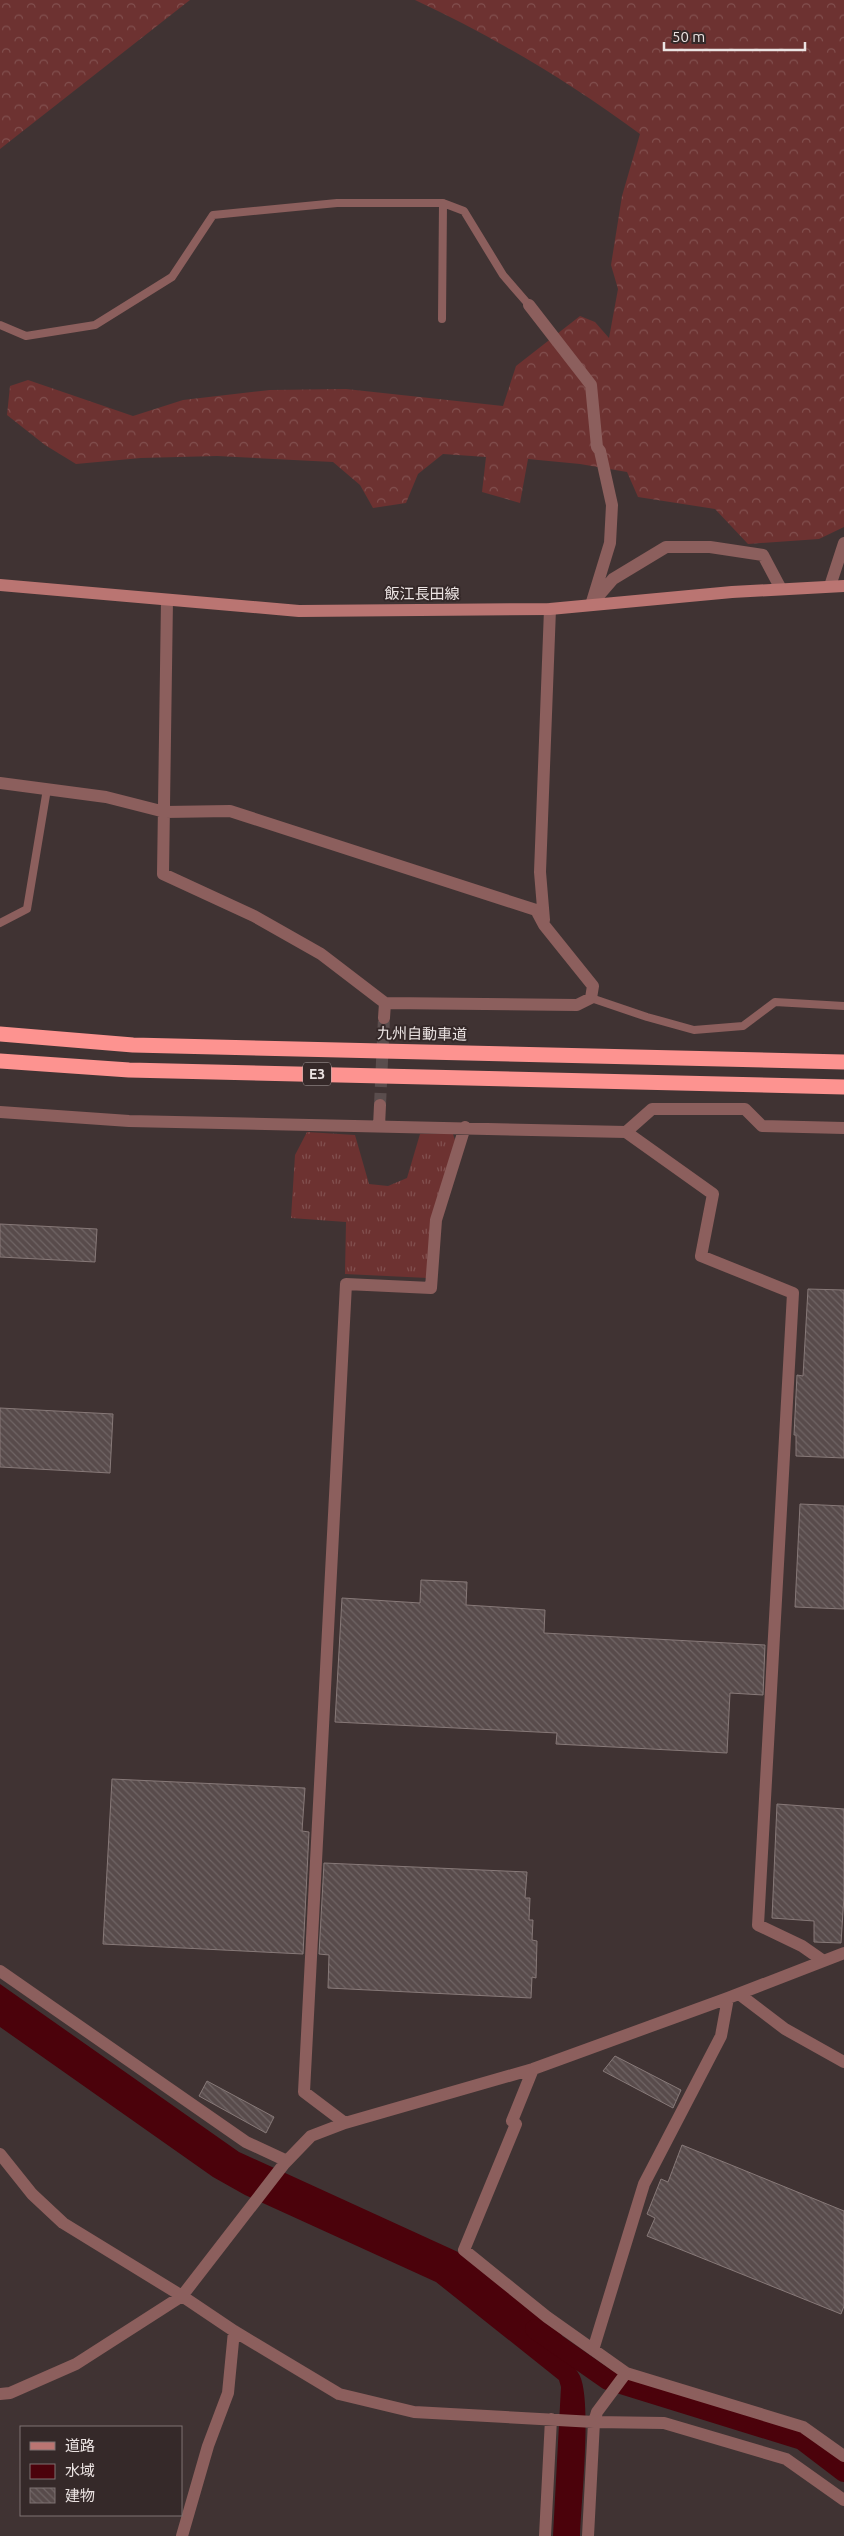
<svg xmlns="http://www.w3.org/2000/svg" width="844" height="2536" font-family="Ubuntu,'Noto Sans JP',sans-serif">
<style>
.grass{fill:url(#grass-tufts)}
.forest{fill:url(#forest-crowns)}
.water{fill:#4b020b}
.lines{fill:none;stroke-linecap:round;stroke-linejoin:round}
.canal{stroke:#4b020b;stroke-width:20}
.building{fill:url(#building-back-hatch);stroke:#877978}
.street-tunnel{stroke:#5a4d4d;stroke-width:12;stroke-dasharray:12 6;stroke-linecap:butt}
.lane{stroke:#8c5f5d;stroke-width:8}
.street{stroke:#8c5f5d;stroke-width:12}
.secondary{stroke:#ba7572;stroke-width:12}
.highway{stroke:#fd9390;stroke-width:15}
.labels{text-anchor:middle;stroke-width:4;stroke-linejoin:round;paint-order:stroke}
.shield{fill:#352929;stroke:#b4abaa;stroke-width:1}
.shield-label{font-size:14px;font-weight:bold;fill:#ebe3e2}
.street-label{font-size:15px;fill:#ebe3e2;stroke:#352929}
</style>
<defs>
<pattern id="grass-tufts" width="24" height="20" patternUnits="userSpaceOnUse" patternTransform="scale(1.25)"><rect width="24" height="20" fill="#6d3231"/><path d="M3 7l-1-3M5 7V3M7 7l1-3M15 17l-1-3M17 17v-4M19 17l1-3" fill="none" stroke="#82504f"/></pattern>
<pattern id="forest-crowns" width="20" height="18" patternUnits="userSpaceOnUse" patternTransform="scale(1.25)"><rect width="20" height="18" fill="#6d3231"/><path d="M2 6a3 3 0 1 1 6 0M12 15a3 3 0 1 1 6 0" fill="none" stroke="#82504f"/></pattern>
<pattern id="building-back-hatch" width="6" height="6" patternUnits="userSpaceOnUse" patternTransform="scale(1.25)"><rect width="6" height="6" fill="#584b4b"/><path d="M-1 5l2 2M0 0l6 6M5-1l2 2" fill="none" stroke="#706565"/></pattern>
</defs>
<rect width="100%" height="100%" fill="#403333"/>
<path class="grass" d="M 307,1132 L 355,1135 L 369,1184 L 388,1186 L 407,1178 L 420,1134 L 453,1134 L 456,1143 L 428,1278 L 345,1274 L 346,1222 L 291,1218 L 295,1155 Z"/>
<path class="forest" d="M 0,0 L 190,0 L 0,149 Z
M 415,0 L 844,0 L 844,527 L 819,539 L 748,544 L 715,509 L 638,497 L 627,472 L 580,464 L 528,459 L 520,503 L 482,492 L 486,457 L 443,454 L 418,474 L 406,503 L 373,508 L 360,485 L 333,462 L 217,456 L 141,458 L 76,464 L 45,445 L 7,415 L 10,386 L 28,380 L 133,416 L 183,400 L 270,390 L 346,389 L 503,406 L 516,366 L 580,316 L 595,322 L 609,338 L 618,289 L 611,265 L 622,196 L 640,134 C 568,81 496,38 415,0 Z"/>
<path class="water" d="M 0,1984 L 239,2152 L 458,2252 L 562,2335 L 554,2349 C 564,2357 574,2364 580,2376 C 592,2403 581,2502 580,2536 L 553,2536 L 561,2387 L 559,2380 L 436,2282 L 245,2195 L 213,2177 L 0,2027 Z"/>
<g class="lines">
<path class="canal" d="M 535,2329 L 608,2380 L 802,2440 L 844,2472"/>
</g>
<path class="building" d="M 0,1224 L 97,1229 L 95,1262 L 0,1257 Z
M 808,1289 L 844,1290 L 844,1458 L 796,1456 L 796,1435 L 794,1435 L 797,1375 L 803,1376 Z
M 0,1408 L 113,1414 L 110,1473 L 0,1467 Z
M 800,1504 L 844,1506 L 844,1609 L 795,1607 Z
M 421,1580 L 467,1582 L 466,1605 L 545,1610 L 544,1633 L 765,1645 L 763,1695 L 730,1693 L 727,1753 L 556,1744 L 557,1733 L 335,1722 L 342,1598 L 420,1603 Z
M 112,1779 L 305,1788 L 302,1831 L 309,1832 L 303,1954 L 103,1944 Z
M 777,1804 L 844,1809 L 844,1896 L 841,1943 L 814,1942 L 814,1921 L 772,1918 Z
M 324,1863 L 527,1872 L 525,1898 L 530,1898 L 529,1920 L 533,1920 L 532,1940 L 537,1941 L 536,1978 L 532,1977 L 531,1998 L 328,1988 L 329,1955 L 319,1954 Z
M 615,2056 L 681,2090 L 673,2108 L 603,2071 Z
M 207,2081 L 274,2117 L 266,2133 L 199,2096 Z
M 682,2145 L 844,2211 L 844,2306 L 841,2314 L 647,2236 L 655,2218 L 647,2214 L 661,2179 L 668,2182 Z"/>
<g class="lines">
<path class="street-tunnel" d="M 380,1105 L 384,1018"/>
<path class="lane" d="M 442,319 L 443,203
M 0,325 L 26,336 L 95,325 L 172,277 L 213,215 L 337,203 L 443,203 L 464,211 L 503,275 L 529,305
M 0,923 L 27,909 L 47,789
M 591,998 L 647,1017 L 694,1030 L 743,1026 L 775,1002 L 844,1006"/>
<path class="street" d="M 529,305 L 591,385 L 597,447 L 600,451 L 612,505 L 610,543 L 591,605
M 830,586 L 844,543
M 594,601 L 613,579 L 666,547 L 710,547 L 763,555 L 781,589
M 0,783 L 106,797 L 165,812 L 230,811 L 536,910 L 544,925 L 593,986 L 591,998 L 577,1005 L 385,1003 L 321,954 L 254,916 L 163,874 L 167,600
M 544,920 L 540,872 L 550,609
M 384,1018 L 385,1003
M 0,1112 L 129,1121 L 626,1132 L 713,1194 L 701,1256 L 793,1293 L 758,1925 L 802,1946 L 822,1960
M 379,1126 L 380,1105
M 626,1132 L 652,1109 L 745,1109 L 762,1126 L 844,1128
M 0,1971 L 246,2142 L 287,2161
M 739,1994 L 785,2029 L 844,2062
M 533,2069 L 512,2121 L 516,2124 L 464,2250 L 547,2317 L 626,2373 L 803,2427 L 844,2456
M 345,2123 L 304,2092 L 346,1284 L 431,1288 L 436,1220 L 465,1127
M 0,2154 L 32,2194 L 63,2223 L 182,2296 L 234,2331 L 339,2394 L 414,2412 L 594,2422 L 664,2423 L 786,2459 L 844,2500
M 593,2350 L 644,2184 L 721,2036 L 728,1998
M 0,2394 L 10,2393 L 76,2364 L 182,2296 L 284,2164 L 311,2136 L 345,2123 L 533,2069 L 728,1998 L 844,1953
M 182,2536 L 208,2446 L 228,2393 L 234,2331
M 545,2536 L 551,2419
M 588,2536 L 594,2422 L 597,2412 L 626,2373"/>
<path class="secondary" d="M 0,585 L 299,611 L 550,609 L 732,592 L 844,586"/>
<path class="highway" d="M 0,1034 L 133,1045 L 844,1062
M 0,1061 L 129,1070 L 844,1087"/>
</g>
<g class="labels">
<rect class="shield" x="303" y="1062.5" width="28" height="23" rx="4"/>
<g class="shield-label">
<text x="317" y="1079">E3</text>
</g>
<g class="street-label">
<text x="422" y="599">飯江長田線</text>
<text transform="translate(422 1034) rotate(1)" y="5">九州自動車道</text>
</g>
</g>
<rect x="20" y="2426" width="162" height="90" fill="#352929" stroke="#7e7373"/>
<rect x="30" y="2442" width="25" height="8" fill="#ba7572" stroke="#7e7373"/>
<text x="65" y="2451" font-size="15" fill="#ebe3e2">道路</text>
<rect x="30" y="2464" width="25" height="15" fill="#4b020b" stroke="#7e7373"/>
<text x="65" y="2476" font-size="15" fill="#ebe3e2">水域</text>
<rect x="30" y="2488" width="25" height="15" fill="url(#building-back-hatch)" stroke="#7e7373"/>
<text x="65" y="2501" font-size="15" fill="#ebe3e2">建物</text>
<path d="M664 42v8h141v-8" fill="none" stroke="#ebe3e2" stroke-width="2.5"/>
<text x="672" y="42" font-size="15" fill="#ebe3e2" stroke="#352929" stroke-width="4" paint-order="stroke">50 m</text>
</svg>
